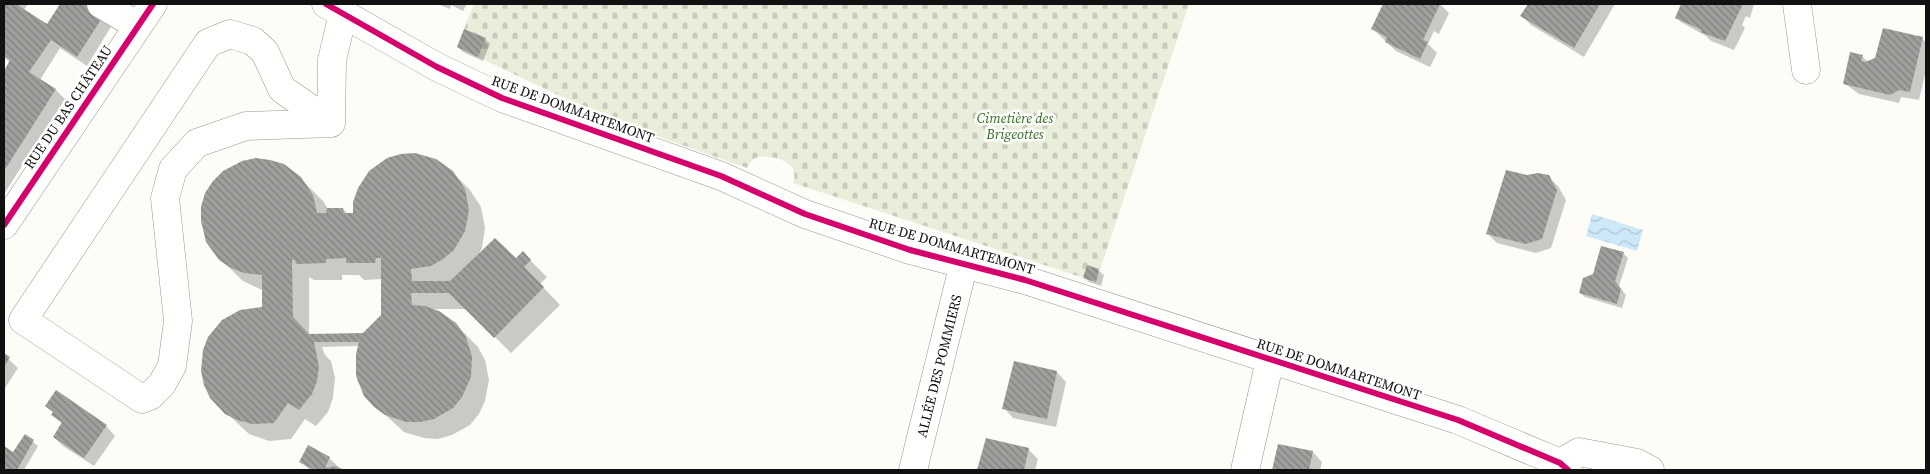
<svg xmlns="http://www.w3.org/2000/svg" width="1930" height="474" font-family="'Source Serif 4',serif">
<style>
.cemetery{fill:url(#cemetery-stones)}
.water{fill:url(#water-waves)}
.shadow{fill:#0003;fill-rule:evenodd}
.building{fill:url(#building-back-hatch);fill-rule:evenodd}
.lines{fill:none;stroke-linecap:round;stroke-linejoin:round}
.minor-casing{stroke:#979795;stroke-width:29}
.minor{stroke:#fffffe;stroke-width:28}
.cycleway-casing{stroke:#fff;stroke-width:9}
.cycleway{stroke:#d6006c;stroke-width:6}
.labels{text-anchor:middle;stroke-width:5;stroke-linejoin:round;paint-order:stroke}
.street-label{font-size:14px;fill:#111;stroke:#fff}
.park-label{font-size:14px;font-style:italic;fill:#2f6b1f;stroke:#fff}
</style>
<defs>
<pattern id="cemetery-stones" width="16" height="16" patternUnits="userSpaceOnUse" patternTransform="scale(1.25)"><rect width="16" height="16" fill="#e9eedb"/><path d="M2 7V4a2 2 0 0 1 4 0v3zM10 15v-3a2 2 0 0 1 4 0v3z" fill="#c7cbbb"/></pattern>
<pattern id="water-waves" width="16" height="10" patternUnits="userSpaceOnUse" patternTransform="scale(1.25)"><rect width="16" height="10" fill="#cde8f7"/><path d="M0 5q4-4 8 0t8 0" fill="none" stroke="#afc6d3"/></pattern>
<pattern id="building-back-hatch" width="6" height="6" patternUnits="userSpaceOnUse" patternTransform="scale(1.25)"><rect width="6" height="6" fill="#a19f9c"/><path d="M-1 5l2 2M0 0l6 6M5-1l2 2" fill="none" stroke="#82807e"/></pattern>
</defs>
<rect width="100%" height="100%" fill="#fdfcf7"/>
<path class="cemetery" d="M 474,4 L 1189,4 L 1096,282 L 793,183 C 795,178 795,172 792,167 C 786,159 763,153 754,159 C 751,161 749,164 747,168 L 665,139 L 560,96 L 457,47 Z"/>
<path class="water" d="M 1592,214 L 1643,230 L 1637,251 L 1586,236 Z"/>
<path class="shadow" d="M 7,4 L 28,4 L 24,10 L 48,25 L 62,4 L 83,4 L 103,16 L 112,25 L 87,66 L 60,48 L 40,80 L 56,90 L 65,99 L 4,194 L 4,73 L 10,62 L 4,58 L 4,9 Z
M 438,4 L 467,4 L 463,11 L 451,5 L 450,9 Z
M 1385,4 L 1440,4 L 1449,13 L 1439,34 L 1434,31 L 1428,44 L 1437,53 L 1430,67 L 1396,51 L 1373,29 Z
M 1529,4 L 1615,4 L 1584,57 L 1531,25 L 1522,16 Z
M 1683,4 L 1754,4 L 1750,18 L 1746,16 L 1742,25 L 1745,28 L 1734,50 L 1711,41 L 1706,36 L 1681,22 L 1677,18 Z
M 485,39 L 490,44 L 483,61 L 463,52 L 458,47 Z
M 1922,39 L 1926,42 L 1926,70 L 1919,100 L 1901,97 L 1899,103 L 1859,94 L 1844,83 L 1862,56 L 1868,62 Z
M 452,172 L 470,190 L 481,207 L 485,228 L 482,248 L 478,255 L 516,260 L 523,253 L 547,277 L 540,284 L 560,305 L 511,353 L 467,309 L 432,309 L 450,319 L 478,347 L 485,360 L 489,380 L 485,401 L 479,414 L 470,425 L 452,435 L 438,439 L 424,438 L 404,432 L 370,401 L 359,346 L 322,347 L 325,355 L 331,361 L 335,378 L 333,398 L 328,412 L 316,426 L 305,419 L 291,439 L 269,441 L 249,434 L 216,403 L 263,308 L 262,290 L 243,281 L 215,254 L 295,173 L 323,201 L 328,209 L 343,209 L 348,214 L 354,214 ZM 342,275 L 359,275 L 364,280 L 382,279 L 382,315 L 364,335 L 309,334 L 309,277 L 314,280 L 342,280 Z
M 1527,176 L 1548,177 L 1558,186 L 1566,200 L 1551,248 L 1536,253 L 1497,243 L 1487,233 Z
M 1623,253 L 1628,258 L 1619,286 L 1626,295 L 1622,308 L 1585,297 L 1580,293 L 1594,275 Z
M 1088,267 L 1099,271 L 1104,275 L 1101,286 L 1089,282 L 1085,278 Z
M 4,355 L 18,368 L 5,388 L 4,387 Z
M 1057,372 L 1066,382 L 1056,427 L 1013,418 L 1004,408 Z
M 54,412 L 106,426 L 115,436 L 94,466 L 63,446 L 54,437 L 62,424 L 52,415 Z
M 26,436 L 38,446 L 24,470 L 4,470 L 4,447 L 14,454 Z
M 987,440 L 1028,449 L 1038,459 L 1035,470 L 979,470 Z
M 1279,445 L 1313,452 L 1322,462 L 1320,470 L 1274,470 Z
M 329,458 L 342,470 L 310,470 L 301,462 Z"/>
<path class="building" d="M 6,4 L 20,4 L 19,6 L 47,24 L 60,4 L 86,4 L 104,15 L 77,57 L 51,40 L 29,72 L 56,89 L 4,171 L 4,71 L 10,60 L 4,56 L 4,6 Z
M 1383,4 L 1440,4 L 1423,40 L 1428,42 L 1420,59 L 1385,42 L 1387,37 L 1371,29 Z
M 1528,4 L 1600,4 L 1574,48 L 1520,16 Z
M 1681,4 L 1743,4 L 1725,41 L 1700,32 L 1702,30 L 1675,18 Z
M 1883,28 L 1923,37 L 1910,92 L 1899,90 L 1890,95 L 1843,84 L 1850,52 L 1863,55 L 1861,61 L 1865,62 L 1875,58 Z
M 464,29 L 486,38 L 478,57 L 457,47 Z
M 415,153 L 436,159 L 453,171 L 465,189 L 469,210 L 465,231 L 454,250 L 443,259 L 431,266 L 411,269 L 412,281 L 450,281 L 495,238 L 516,258 L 523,251 L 531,260 L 524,267 L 544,287 L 494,338 L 449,293 L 411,293 L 412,305 L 425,306 L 439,311 L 456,323 L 465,335 L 472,356 L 471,377 L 462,397 L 453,408 L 434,419 L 420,422 L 406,422 L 385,415 L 374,407 L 364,396 L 356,376 L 356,354 L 359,342 L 314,342 L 319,367 L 317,381 L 312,394 L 299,410 L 288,403 L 274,423 L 252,424 L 237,420 L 225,414 L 210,398 L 204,385 L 201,371 L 203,350 L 208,337 L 222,320 L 240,310 L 262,307 L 262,275 L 244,273 L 231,268 L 219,260 L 206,242 L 201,221 L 201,207 L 205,193 L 213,181 L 223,171 L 242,161 L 256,158 L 270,160 L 284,164 L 301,177 L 313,195 L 317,213 L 326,213 L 327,208 L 343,208 L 344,213 L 353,213 L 353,202 L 358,188 L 369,171 L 387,158 L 401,154 ZM 346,258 L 346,263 L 375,263 L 376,258 L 381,258 L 381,315 L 363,333 L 309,334 L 293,317 L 292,260 L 295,260 L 296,264 L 326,263 L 326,259 Z
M 1506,170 L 1527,175 L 1538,173 L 1549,175 L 1557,190 L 1542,239 L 1526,244 L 1486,234 Z
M 1601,246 L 1624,252 L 1615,281 L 1621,289 L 1617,304 L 1579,293 L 1583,278 L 1593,274 Z
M 1087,265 L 1099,269 L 1096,282 L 1083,278 Z
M 4,353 L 10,357 L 4,367 Z
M 1014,361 L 1057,371 L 1047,419 L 1002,409 Z
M 56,390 L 107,425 L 84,458 L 53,437 L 62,422 L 51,415 L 53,412 L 45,406 Z
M 25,434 L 34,440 L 17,470 L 4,470 L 4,446 L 13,452 Z
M 986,438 L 1029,448 L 1024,470 L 977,470 Z
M 1278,444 L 1313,451 L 1309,470 L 1272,470 Z
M 308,445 L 330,457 L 325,468 L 335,466 L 344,470 L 314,470 L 299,462 Z"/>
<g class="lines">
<g class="minor-casing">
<path id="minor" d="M 101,4 L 138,26
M 326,4 L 437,67 L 502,98 L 721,176 L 805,214 L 910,250 L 1025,280 L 1458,420 L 1560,463 L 1568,470
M 1797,4 L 1806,70
M 331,123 L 282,89 L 265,52 L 253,41 L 230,34 L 208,43 L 23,320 L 142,399 L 150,396 L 162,384 L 172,366 L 178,321 L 165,198 L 173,169 L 197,143 L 246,126 L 331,123 L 332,60 L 343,14
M 4,225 L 153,4
M 1560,463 L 1579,452 L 1637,463 L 1650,470
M 913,470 L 964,263
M 1245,470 L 1270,360"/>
</g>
<use href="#minor" class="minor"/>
<g class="cycleway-casing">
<path id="cycleway" d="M 326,4 L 437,67 L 502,98 L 721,176 L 805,214 L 910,250 L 1025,280 L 1458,420 L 1560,463 L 1568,470
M 4,225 L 153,4"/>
</g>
<use href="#cycleway" class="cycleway"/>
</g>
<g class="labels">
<g class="street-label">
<text transform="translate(68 107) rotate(-56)" y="5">RUE DU BAS CHÂTEAU</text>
<text transform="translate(573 109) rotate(20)" y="5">RUE DE DOMMARTEMONT</text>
<text transform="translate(952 246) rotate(16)" y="5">RUE DE DOMMARTEMONT</text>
<text transform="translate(939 366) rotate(-76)" y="5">ALLÉE DES POMMIERS</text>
<text transform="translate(1339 369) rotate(18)" y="5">RUE DE DOMMARTEMONT</text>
</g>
<g class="park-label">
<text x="1015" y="123">Cimetière des<tspan x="1015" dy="16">Brigeottes</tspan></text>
</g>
</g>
<rect width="1930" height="474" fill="none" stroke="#111111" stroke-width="10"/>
</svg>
